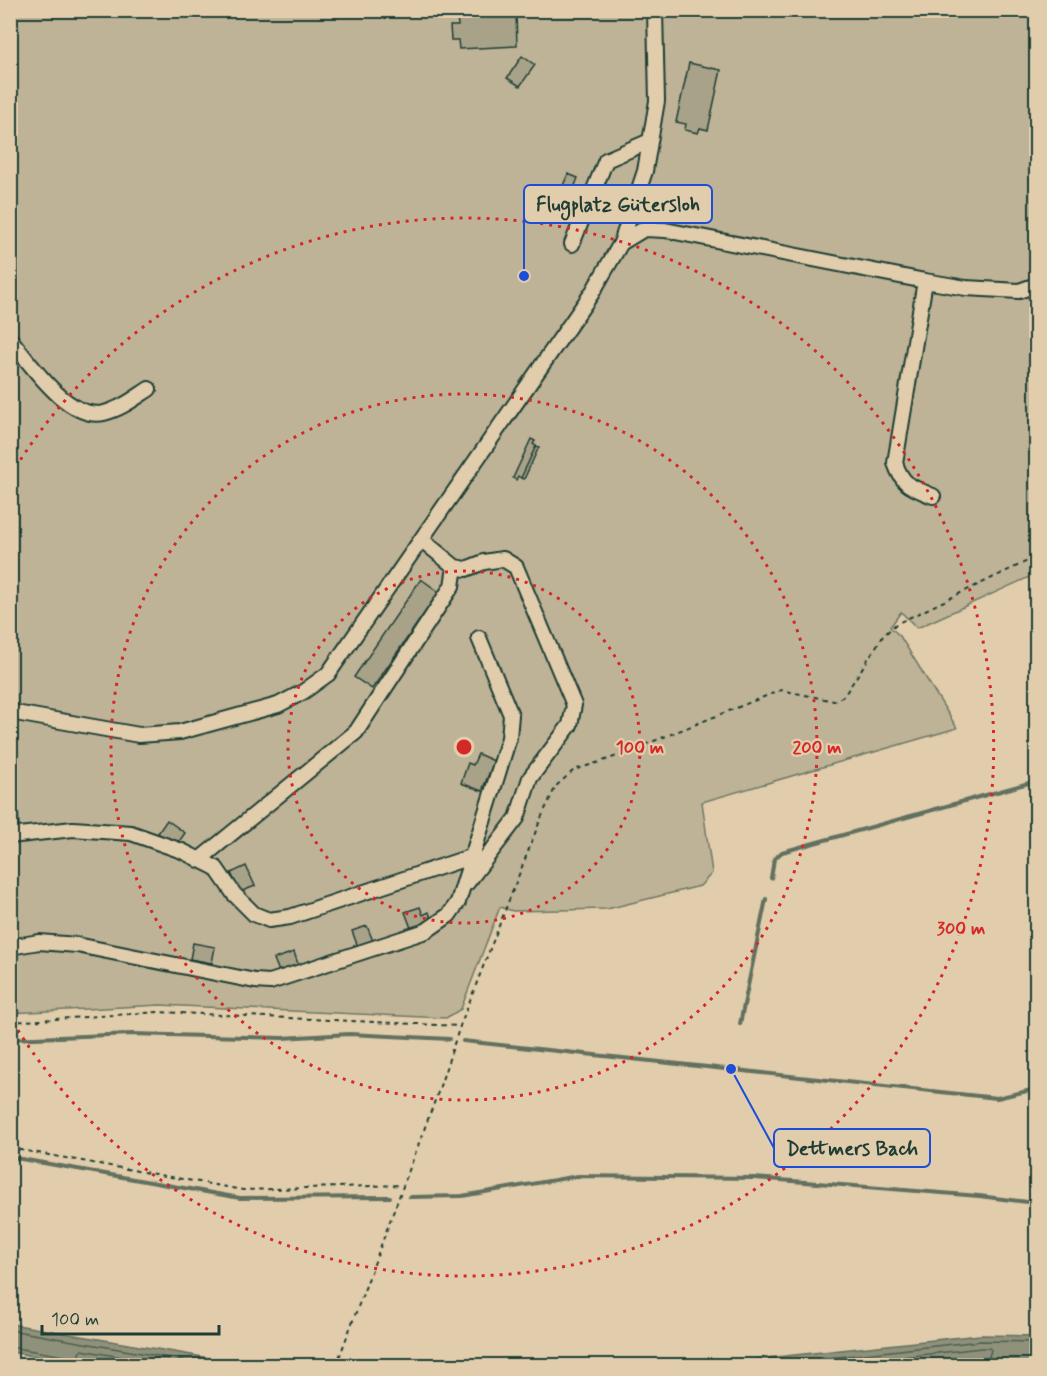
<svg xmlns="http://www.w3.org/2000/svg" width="1047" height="1376" font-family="Mynerve,sans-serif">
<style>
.green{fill:#beb396;stroke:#6e7865;stroke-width:1.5}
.water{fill:#8f917a;stroke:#626f5e;stroke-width:1.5}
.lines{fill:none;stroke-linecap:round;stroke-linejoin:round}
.shore{stroke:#4c5f50;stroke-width:1.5}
.stream{stroke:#626f5e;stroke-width:4}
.building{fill:#a8a289;stroke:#1f3d34;stroke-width:1.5}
.minor-casing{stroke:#1f3d34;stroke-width:18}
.path{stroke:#1f3d34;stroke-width:2;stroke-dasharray:4.5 4.5;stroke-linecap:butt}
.minor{stroke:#e1cdac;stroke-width:14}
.ring{fill:none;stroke:#d62828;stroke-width:3;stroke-dasharray:3 6}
.centre{fill:#d62828;stroke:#e1cdac;stroke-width:3}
.ring-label{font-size:18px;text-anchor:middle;font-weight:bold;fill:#d62828;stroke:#e1cdac;stroke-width:4.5;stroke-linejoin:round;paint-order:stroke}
.leader{fill:none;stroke:#1d4ed8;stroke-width:2}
.callout-dot{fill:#1d4ed8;stroke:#e1cdac;stroke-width:2}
.callout{fill:#e1cdac;stroke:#1d4ed8;stroke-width:2}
.callout-label{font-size:20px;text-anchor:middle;font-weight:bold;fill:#1f3d34}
</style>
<rect width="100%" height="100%" fill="#e1cdac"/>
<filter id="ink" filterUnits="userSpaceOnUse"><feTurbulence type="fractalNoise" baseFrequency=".0167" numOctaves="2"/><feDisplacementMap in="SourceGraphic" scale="12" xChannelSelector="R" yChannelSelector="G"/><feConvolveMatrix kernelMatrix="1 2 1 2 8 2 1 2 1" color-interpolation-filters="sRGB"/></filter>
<g filter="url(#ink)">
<path class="green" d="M 11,11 L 1036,11 L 1036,574 L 917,628 L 901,612 L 890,627 L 900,636 L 957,728 L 702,802 L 712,873 L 700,886 L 607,909 L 513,911 L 500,907 L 461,1009 L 446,1018 L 160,1005 L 11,1013 Z"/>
<path class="water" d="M 11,1324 L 250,1365 L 85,1365 L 11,1352 Z
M 980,1335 L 1036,1336 L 1036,1365 L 1008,1362 L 953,1366 L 703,1365 Z"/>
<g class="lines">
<path class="shore" d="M 10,1330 L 215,1366
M 10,1347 L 70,1357 L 74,1360 L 75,1366
M 82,1366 L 79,1353 L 82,1350 L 171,1366
M 757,1366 L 980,1341 L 1036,1342
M 825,1366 L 981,1348 L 989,1348 L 991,1350 L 986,1366
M 906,1366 L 974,1358 L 977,1360 L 977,1366"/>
<path class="stream" d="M 771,878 L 774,859 L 782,852 L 1036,781
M 740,1024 L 766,899
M 10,1039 L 132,1034 L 282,1038 L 349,1034 L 450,1039
M 463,1041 L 997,1098 L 1036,1089
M 10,1157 L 240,1198 L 390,1197
M 410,1197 L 462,1196 L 578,1176 L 754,1178 L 979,1196 L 1036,1203"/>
</g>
<path class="building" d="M 516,13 L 517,46 L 459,49 L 458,40 L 451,40 L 450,26 L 458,26 L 457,16 Z
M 522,56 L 535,65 L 520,86 L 507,78 Z
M 689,63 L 721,70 L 708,130 L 700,128 L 698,133 L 685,130 L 686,124 L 676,122 Z
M 568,174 L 578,178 L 572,193 L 562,188 Z
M 531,439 L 535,441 L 533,444 L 536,446 L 521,478 L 518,476 L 516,480 L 513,478 Z
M 536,446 L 539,447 L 524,479 L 521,478 Z
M 421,579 L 439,592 L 372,689 L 354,677 Z
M 478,754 L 494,761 L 482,791 L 461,783 L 468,763 L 473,765 Z
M 18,811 L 19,827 L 10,828 L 10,812 Z
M 167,820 L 185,833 L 176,846 L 158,833 Z
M 246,866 L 255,886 L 240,892 L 231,873 Z
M 420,907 L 423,915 L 429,912 L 432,922 L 411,928 L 405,912 Z
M 367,926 L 373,941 L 358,947 L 352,931 Z
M 193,943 L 215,947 L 212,963 L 190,959 Z
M 294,952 L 299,967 L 280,974 L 274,959 Z"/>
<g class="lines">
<g class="minor-casing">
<path id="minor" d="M 621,243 L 644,229 L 665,230 L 925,281 L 966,288 L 1019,291 L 1036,285
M 572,244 L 606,160 L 650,141
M 925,281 L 895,463 C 903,486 911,487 933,496
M 10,339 C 30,363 68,421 104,413 C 121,409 135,398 149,389
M 422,540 L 455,567 L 466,569 L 484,562 L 503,559 L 516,567 L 574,705 L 570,725 L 530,778 L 517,818 L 467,883
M 10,712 L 139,735 L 180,732 L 278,705 L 303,692 L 328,674 L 592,293 L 621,243 L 645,171 L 657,101 L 655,10
M 10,836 L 73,829 L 131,833 L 182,851 L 216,868 L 234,894 L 254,914 L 269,920 L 290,917 L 470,857
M 199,860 L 356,732 L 452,586 L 455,567
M 10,947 L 39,942 L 77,945 L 255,981 L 270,982 L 426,931 L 449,915 L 458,902 L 509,738 L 511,715 L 479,638"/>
</g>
<path class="path" d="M 10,1022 L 159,1012 L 460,1026
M 10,1148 L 243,1190 L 403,1185
M 336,1366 L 437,1095 L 460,1026 L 541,818 L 556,786 L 574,770 L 609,759 L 781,690 L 834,701 L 844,696 L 883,636 L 896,624 L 1036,557"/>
<use href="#minor" class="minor"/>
</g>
</g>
<g class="ring">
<circle cx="464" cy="747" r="176"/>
<circle cx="464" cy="747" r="353"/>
<path d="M11 475A529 529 0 1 1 11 1019"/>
</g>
<circle cx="464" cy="747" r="9" class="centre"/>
<g class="ring-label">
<text x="640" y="753">100 m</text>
<text x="817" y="753">200 m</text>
<text x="961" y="934">300 m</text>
</g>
<path class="leader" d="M524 276L524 204M731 1069L774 1148"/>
<g class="callout-dot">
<circle cx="524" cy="276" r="6"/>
<circle cx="731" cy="1069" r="6"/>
</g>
<g class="callout">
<rect x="524" y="185" width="188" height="38" rx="6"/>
<rect x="774" y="1129" width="156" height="38" rx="6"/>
</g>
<g class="callout-label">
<text x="618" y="211">Flugplatz Gütersloh</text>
<text x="852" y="1155">Dettmers Bach</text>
</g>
<rect width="1047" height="1376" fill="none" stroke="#e1cdac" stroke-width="36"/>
<rect x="18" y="18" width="1011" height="1340" fill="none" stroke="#1f3d34" stroke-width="2" filter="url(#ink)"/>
<path d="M42 1325v9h177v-9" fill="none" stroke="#1f3d34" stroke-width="3"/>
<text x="51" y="1325" font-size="18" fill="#1f3d34" stroke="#e1cdac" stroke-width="4.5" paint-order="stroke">100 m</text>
</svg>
